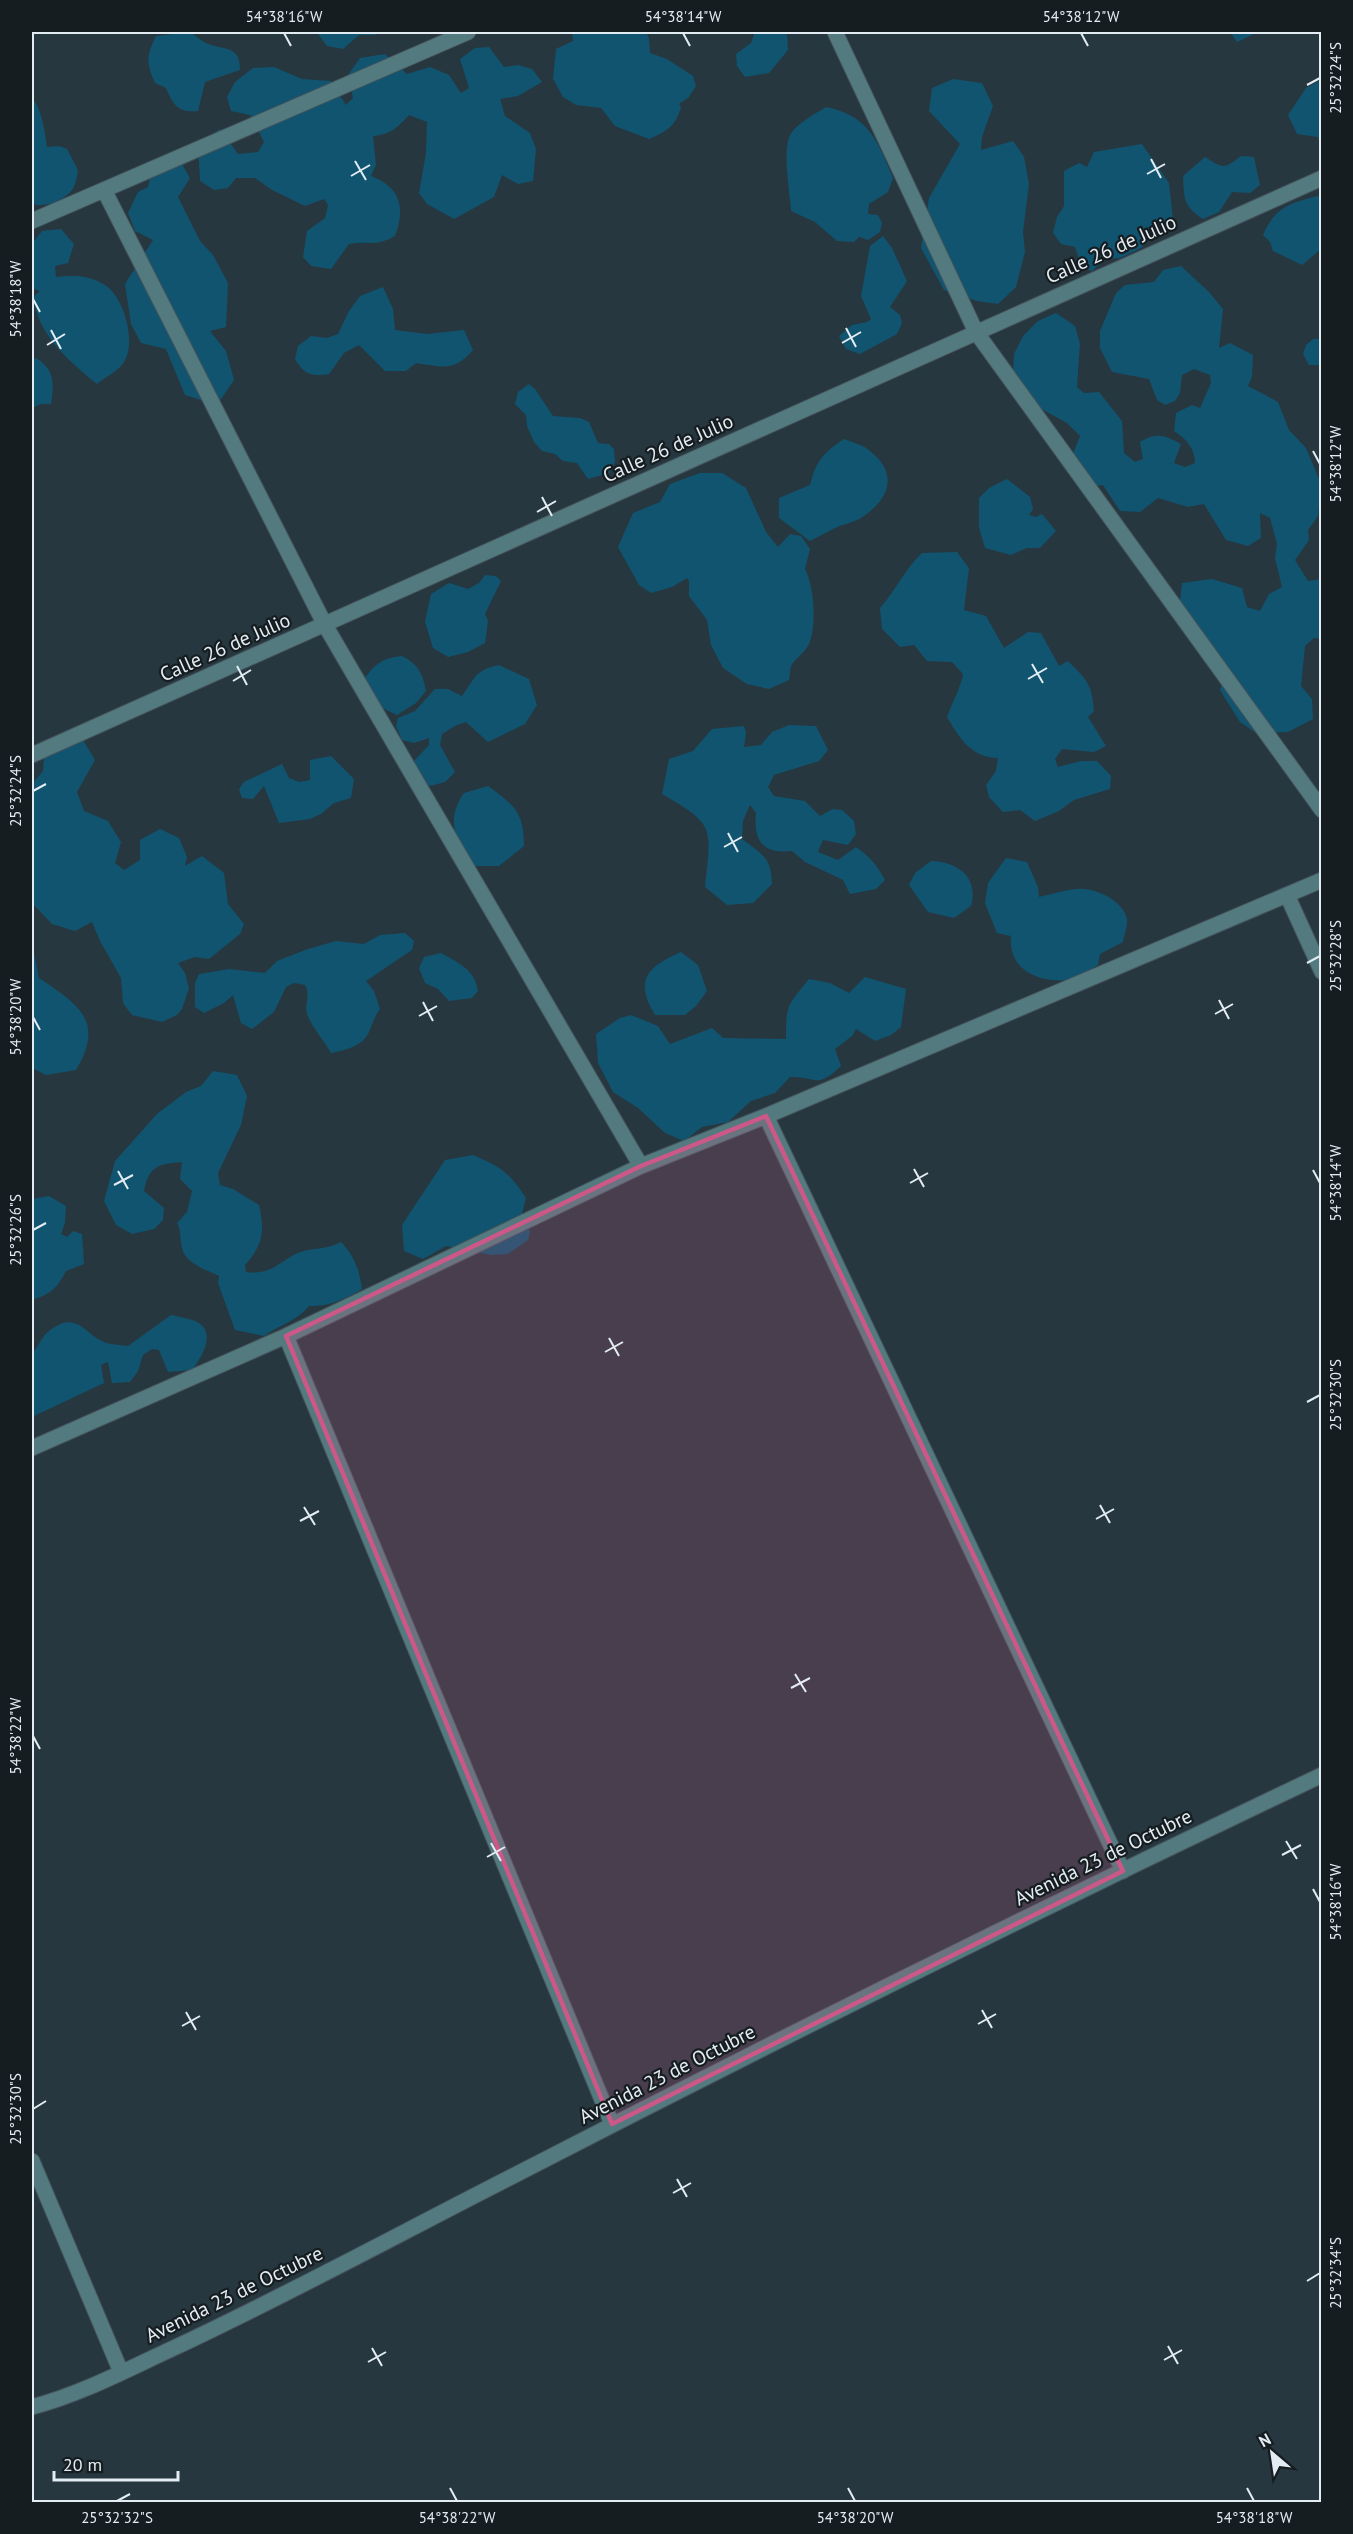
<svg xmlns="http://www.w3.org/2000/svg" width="1353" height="2534" font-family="'PT Sans',sans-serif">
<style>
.green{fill:#115470}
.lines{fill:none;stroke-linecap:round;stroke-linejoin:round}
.minor-casing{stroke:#45545c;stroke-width:17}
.minor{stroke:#527a7f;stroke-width:15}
.marked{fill:#cc5888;fill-opacity:0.2;stroke:#cc5888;stroke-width:4.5;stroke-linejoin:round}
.ticks{fill:none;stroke:#e3ecf2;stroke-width:2}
.labels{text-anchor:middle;stroke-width:4.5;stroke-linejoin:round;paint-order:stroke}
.street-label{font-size:20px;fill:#e3ecf2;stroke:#161d21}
.neatline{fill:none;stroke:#e3ecf2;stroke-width:2}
.ticks-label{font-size:15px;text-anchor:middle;fill:#e3ecf2}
</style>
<rect width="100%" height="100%" fill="#27373f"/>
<path class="green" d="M 190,32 C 195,35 201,41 206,43 C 224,51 240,44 240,70 L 205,82 L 198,111 C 178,113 173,105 166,88 L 155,83 C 146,62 146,57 156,36 Z
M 313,32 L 377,32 L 375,35 L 359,35 L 343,49 L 327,46 L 318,34 Z
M 572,32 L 646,32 L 649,38 L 650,53 L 667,59 L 693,76 L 696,86 L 689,97 L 679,104 L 681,107 C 676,126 666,132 649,139 L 615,126 L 601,108 L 576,105 L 563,97 L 553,79 L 556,49 L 573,41 Z
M 755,32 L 787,32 L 788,50 L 769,73 L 745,77 L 737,66 L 736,54 L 751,43 Z
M 1230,32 L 1258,32 L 1237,42 Z
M 489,47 L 504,67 L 518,65 L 532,69 L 542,82 L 518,96 L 500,99 L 505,116 L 530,133 L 536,149 L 533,181 L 518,184 L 502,175 L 494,197 L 454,219 L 427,204 L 419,193 L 426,153 L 427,122 L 409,115 C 398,127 390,135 373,136 L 376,165 L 371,176 C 400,187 406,207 395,236 C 373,248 371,240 349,244 L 331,269 L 311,266 L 303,257 L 307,231 L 325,218 L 328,205 L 324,199 L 305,206 L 272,190 L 255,178 L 236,178 L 228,188 L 214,190 L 200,181 L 198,144 L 220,129 L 238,154 L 258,152 L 264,142 L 250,115 L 231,111 L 227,97 L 235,82 L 253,68 L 274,67 L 302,79 L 331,81 L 346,105 L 353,98 L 348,75 L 360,58 L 385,54 L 407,74 L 430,67 L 449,75 L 461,93 L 469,88 L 460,59 L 475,48 Z
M 953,79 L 982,83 L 993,106 L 982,137 L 981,150 L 1013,141 L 1024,157 L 1029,184 L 1023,232 L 1025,252 L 1016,287 L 998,304 L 977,301 L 944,290 L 921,248 L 929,198 L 960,144 L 929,111 L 932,88 Z
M 1321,80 L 1322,147 L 1321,147 L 1318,137 L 1297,134 L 1288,115 L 1306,88 Z
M 32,98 C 42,108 45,133 47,147 L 59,146 L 67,149 L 78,170 C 77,176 76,185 72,190 C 63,201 45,208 32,204 Z
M 826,107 C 869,116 877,140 893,178 L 888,192 L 869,204 L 868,214 L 878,215 L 882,223 L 880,232 L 868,240 L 859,237 L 854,242 L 837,241 L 815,222 L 791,211 C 790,192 781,147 792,132 C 801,121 815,114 826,107 Z
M 1142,144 L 1169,183 L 1173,219 L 1150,234 L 1141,248 L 1120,258 L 1105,259 L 1092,271 L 1082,267 L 1075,247 L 1061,244 L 1053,233 L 1057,217 L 1064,206 L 1064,171 L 1079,163 L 1087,167 L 1094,152 Z
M 174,150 L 190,178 L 178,197 L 200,241 L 213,255 L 228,283 L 226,327 L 210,331 L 226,351 L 234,380 L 217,405 L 185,395 L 166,349 L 141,343 L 131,324 L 125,284 L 153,240 L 135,231 L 128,213 L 138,192 L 148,187 L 154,161 Z
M 1241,156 L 1254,157 L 1260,185 L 1250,193 L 1232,192 L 1219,212 L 1203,219 C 1183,206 1184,198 1183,176 L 1205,157 C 1224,169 1224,169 1241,156 Z
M 1318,196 L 1321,198 L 1321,249 L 1302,265 L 1273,251 L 1270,242 L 1263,235 C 1275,207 1290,203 1318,196 Z
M 61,229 L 74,244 L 68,263 L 55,266 L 56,277 C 75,275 89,275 105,285 C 125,298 138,346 122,365 C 116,372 104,378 97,384 C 69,361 38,335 33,297 L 40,291 L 32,288 L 32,239 L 34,241 L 42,231 Z
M 883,236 L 892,248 L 907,281 L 890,307 L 900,315 L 902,323 L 897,334 L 860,354 L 846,349 L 839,336 L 852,325 L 867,322 L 871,319 L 861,296 L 870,246 Z
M 1181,266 L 1209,292 L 1223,309 L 1219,348 L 1230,343 L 1253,355 L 1252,377 L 1248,386 L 1278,402 L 1289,430 L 1306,448 L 1321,484 L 1318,516 L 1308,530 L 1309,540 L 1295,560 L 1308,581 L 1321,579 L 1321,639 L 1314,638 L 1305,646 L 1301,686 L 1312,699 L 1313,719 L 1288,732 L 1256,733 L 1240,722 L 1220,690 L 1226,667 L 1179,611 L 1182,583 L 1212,579 L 1242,588 L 1247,607 L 1260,611 L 1269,594 L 1282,587 L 1275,558 L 1277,544 L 1270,518 L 1260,513 L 1261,538 L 1248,546 L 1226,540 L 1204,504 L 1188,507 L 1158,498 L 1140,512 L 1120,511 L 1103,485 L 1087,487 L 1069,464 L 1080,436 L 1067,423 L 1027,401 L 1013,373 L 1014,354 L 1023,336 L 1038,321 L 1056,313 L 1075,326 L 1080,344 L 1077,387 L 1084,393 L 1099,392 L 1122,421 L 1124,453 L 1135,462 L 1143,459 L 1140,442 C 1156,432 1165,435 1181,444 L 1174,463 L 1185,467 L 1195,463 C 1194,447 1187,440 1174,431 L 1176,413 L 1192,405 L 1200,408 L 1211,383 L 1210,375 L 1194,369 L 1182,375 L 1180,393 L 1175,401 L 1165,405 L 1157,400 L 1149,379 L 1112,372 L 1100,348 L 1100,331 L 1116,293 L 1125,285 L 1154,282 L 1163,270 Z
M 383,287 L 393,309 L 395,330 L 427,334 L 464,330 L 473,350 C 454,372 443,367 416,363 L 406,371 L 385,371 L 359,345 L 344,353 L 329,374 C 311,377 304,374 295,359 L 298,346 L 311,336 L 327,338 L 338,334 L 349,311 L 360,296 Z
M 1313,339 L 1321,339 L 1321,365 L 1309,365 L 1303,354 L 1306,345 Z
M 36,358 C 55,370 54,383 51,404 L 41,404 L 32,408 L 32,359 Z
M 529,384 L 535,389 L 553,416 L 580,418 L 589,422 L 598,443 L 609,444 L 614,449 L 615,462 L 609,473 L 588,479 L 577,463 L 563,461 L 555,454 L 542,451 L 534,442 L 527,426 L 526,415 L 515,404 L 518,392 Z
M 844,439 C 851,442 860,444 866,448 C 899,471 892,498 861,518 C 853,523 843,524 835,528 C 827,532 818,537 810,541 L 779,518 L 779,498 L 810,485 C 816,461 823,453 844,439 Z
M 700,473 L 722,473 L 746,488 L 766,532 L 778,547 L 790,534 L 801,536 L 810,549 L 805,569 C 814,585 817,627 809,644 C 805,653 795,658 791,666 C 790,670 790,676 789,680 L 769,689 L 747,684 L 723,668 L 711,645 L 707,620 L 689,596 L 689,581 L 687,578 L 672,587 L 651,593 L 639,585 L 618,547 L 633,513 L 660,502 L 670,484 Z
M 1007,479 L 1030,497 L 1033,509 L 1029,515 L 1036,517 L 1042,514 L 1056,531 L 1040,548 L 1027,548 L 1011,555 L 985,548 L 979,527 L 979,498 L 989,488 Z
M 957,552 L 969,568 L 964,610 L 986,616 L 1004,648 L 1028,632 L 1041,633 L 1059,666 L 1068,661 C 1087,680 1092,684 1094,711 L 1088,717 L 1106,746 L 1094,752 L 1062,749 L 1055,759 L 1058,767 L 1081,761 L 1097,761 L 1111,776 L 1110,789 L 1074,800 L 1059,811 L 1035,821 L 1020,810 L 1003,812 L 989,797 L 986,785 L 996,771 L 998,758 C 972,758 959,738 947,717 C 952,702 960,690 963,674 L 952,662 L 927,661 L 914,645 L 900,647 L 882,629 L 880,608 C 896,590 904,570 922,553 Z
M 485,575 L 496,576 L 501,581 L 485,614 L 488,621 L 485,643 L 468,652 L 448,657 L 433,648 L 425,622 L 431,594 L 449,583 L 468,589 L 479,583 Z
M 402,656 C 418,664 423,674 426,691 L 416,703 L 397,715 L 378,706 L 362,682 C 374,665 381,658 402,656 Z
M 499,665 L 529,679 L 537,705 L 525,724 L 488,742 L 466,722 L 455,726 L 442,734 L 440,745 L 455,772 L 445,782 L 430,786 L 415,776 L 412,763 L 429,745 L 429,738 L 414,743 L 402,740 L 396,726 L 398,718 L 415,711 L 435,689 L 448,689 L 462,696 C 476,677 475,670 499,665 Z
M 789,725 L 816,726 L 828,750 L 819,761 L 774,775 L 768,787 L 774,796 L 805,801 L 820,816 L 833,809 L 842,810 L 854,821 L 856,834 L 848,845 L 823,840 L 818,852 L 838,860 L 856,847 C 869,856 877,865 885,880 L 876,889 L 850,894 L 843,880 L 805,862 L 792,851 C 763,854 753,841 756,813 L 750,805 L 743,821 L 742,839 C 763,855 771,857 772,884 L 753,903 L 727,905 L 705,887 C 711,827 716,825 662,794 L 669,759 L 693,751 L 712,729 L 744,726 L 746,733 L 744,747 L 761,745 L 772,732 Z
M 83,740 L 95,760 L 77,792 L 84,811 L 108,821 L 121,842 L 115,863 L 124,870 L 140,860 L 140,840 L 160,829 L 179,838 L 187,857 L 185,866 L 202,856 L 224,873 L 228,904 L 244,924 L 240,934 L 209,959 L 195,957 L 178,963 L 185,973 L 189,988 L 182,1009 L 177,1015 L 162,1022 L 132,1015 L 123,1003 L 121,978 L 100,941 L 92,922 L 75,931 L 52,924 L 32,903 L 32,784 L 43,771 L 44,758 L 60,745 Z
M 331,756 L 354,779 L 351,798 L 334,803 L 321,814 L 310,819 L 279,823 L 264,786 L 253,799 L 242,798 L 239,789 L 244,782 L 282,764 L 289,778 L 299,782 L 310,780 L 310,760 Z
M 488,786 C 514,805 524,812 524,846 L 499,866 L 473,866 C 457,839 444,822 464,793 Z
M 1006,858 L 1027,862 L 1038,887 L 1039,897 C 1052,894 1064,890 1077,889 C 1094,887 1123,900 1127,919 C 1128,926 1124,935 1123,942 L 1100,954 L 1098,965 C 1090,970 1078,979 1069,980 C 1038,983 1008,970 1011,936 L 997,933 L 985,903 L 988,883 Z
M 931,861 C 958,862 979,877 971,906 L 954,918 L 928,912 L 909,885 L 915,873 Z
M 405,933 L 414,941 L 412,950 L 366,981 L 374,991 L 380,1009 C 374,1017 373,1023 369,1032 C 363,1046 346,1050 331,1053 C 324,1040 312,1028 307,1014 C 304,1004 311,995 305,985 L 294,983 L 286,987 L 274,1012 L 252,1029 L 241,1023 L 233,995 L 224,1003 L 204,1013 L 195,1007 L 195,983 L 199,974 L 229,969 L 265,973 L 277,961 L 308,949 L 336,941 L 364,944 L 380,935 Z
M 32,942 L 39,978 C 77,1004 106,1020 76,1070 L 46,1075 L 32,1068 Z
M 681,952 L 698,965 L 707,991 L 696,1006 L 685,1015 L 655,1015 C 634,980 647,967 681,952 Z
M 441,953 C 459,963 475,970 478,991 L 472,998 L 449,1001 L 438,989 L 425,983 L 419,968 L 424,957 Z
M 865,977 L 906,989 L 901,1027 L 891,1035 L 875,1041 L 856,1029 L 852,1036 L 835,1049 L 841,1066 C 816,1090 817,1076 790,1077 L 775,1093 L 751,1101 L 728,1122 L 702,1127 L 684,1141 L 665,1133 L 638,1108 L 613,1092 L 598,1063 L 596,1034 L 620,1018 L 631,1015 L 658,1026 L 670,1044 L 712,1028 L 723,1038 L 786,1039 C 786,1005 787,1006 809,979 L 830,983 L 849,993 Z
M 213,1071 L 237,1075 L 247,1096 L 241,1125 L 218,1173 L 220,1185 L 233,1189 L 259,1205 C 265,1231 263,1245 245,1265 L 246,1272 C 277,1276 282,1255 308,1250 C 321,1248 329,1248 341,1242 C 355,1257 359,1269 362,1289 C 345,1299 329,1307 309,1306 C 297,1321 279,1325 264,1336 L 235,1330 L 218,1283 L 219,1276 C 203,1268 182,1263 181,1242 C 180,1234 181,1231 177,1223 L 187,1212 L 192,1191 L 180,1179 L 182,1162 C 158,1164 149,1166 144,1191 L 164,1208 L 163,1220 L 154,1229 L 132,1234 L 116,1225 L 104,1201 L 115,1161 L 157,1114 L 186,1092 L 201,1086 Z
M 473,1155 C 501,1167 509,1172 526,1198 L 522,1213 L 530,1232 L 528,1240 L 508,1254 L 491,1255 L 446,1246 L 423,1259 L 404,1251 L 402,1225 L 445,1160 Z
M 49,1196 L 66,1206 L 65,1223 L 61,1234 L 67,1237 L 73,1231 L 82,1234 L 84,1264 L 66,1271 C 57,1289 50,1294 32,1300 L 32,1199 Z
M 171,1315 C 179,1317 187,1318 195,1321 C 218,1331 202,1357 192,1370 L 168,1372 L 159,1350 L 152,1349 L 143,1355 L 138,1371 L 130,1382 L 112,1383 L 108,1362 L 101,1365 L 104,1383 L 32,1417 L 32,1354 C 38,1347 42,1336 49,1331 C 77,1309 85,1335 104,1342 C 112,1345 121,1345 128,1346 Z"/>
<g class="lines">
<g class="minor-casing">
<path id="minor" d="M 835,32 L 976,332 L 1322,810
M 104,190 L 325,625 L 641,1166
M 32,221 L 468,32
M 32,755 L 1322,178
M 1287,895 L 1322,972
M 766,1116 L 1123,1871
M 286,1336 L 612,2124
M 32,1448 L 286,1336 L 641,1166 L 766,1116 L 1322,880
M 32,2161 L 121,2372
M 32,2407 C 82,2394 130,2368 178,2346 C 291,2293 401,2233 513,2176 C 780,2038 1050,1904 1322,1775"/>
</g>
<use href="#minor" class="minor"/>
</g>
<path class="marked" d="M 766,1116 L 1123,1871 L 612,2124 L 286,1336 L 641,1166 Z"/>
<path class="ticks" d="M 284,33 L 291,46M 683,33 L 690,46M 1081,33 L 1088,46M 1307,85 L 1320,78M 1151,159 L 1161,178M 355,161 L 366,180M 1147,174 L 1165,164M 351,176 L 370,165M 33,299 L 40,312M 846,328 L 856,347M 51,330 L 61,349M 842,343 L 861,332M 47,345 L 65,334M 1313,451 L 1320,464M 542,497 L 552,516M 537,512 L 556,501M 1032,664 L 1043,683M 237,666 L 247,685M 1028,679 L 1047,668M 233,681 L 251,670M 33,791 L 46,784M 728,833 L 738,852M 724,847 L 742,837M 1307,963 L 1320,956M 1219,1000 L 1229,1019M 423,1002 L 433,1021M 1215,1014 L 1233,1004M 419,1016 L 437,1006M 33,1017 L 40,1030M 914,1169 L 924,1187M 1313,1170 L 1320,1183M 118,1171 L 128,1189M 910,1183 L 928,1173M 114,1185 L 133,1175M 33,1230 L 46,1223M 609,1338 L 619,1356M 605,1352 L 623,1342M 1307,1402 L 1320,1395M 1100,1505 L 1110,1523M 304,1507 L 315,1525M 1096,1519 L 1114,1509M 300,1521 L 319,1511M 795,1674 L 806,1692M 791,1688 L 810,1678M 33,1736 L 40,1749M 1286,1841 L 1297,1859M 491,1843 L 501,1861M 1282,1855 L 1301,1845M 487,1857 L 505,1847M 1313,1889 L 1320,1902M 982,2010 L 992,2028M 186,2012 L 196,2030M 978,2024 L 996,2014M 182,2026 L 200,2016M 33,2109 L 46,2101M 677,2179 L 687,2197M 673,2193 L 691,2183M 1307,2281 L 1320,2273M 1168,2346 L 1178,2364M 372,2348 L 382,2366M 1164,2360 L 1182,2350M 368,2362 L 386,2352M 450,2488 L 457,2501M 848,2488 L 855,2501M 1247,2488 L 1254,2501M 117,2501 L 130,2494"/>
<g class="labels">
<g class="street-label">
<text transform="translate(1111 249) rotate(-24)" y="7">Calle 26 de Julio</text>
<text transform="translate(668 448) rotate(-24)" y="7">Calle 26 de Julio</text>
<text transform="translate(225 647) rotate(-24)" y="7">Calle 26 de Julio</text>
<text transform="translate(1103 1857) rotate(-26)" y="7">Avenida 23 de Octubre</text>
<text transform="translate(667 2074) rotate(-27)" y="7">Avenida 23 de Octubre</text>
<text transform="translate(234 2294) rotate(-26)" y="7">Avenida 23 de Octubre</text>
</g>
</g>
<rect width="1353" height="2534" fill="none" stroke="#161d21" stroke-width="66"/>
<g transform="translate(1272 2453) rotate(331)" stroke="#161d21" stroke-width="4.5" paint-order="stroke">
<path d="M0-4.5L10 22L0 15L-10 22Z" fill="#e3ecf2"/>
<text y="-9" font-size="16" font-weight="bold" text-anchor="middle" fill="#e3ecf2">N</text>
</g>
<path d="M54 2471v9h124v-9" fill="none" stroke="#e3ecf2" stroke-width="3"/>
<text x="63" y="2471" font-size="18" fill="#e3ecf2" stroke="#161d21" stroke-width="4.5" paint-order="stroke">20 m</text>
<rect x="33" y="33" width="1287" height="2468" class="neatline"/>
<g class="ticks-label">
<text x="284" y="22">54°38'16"W</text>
<text x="683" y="22">54°38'14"W</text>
<text x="1081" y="22">54°38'12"W</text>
<text transform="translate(1336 78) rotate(-90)" y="5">25°32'24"S</text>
<text transform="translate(16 299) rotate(-90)" y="5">54°38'18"W</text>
<text transform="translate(1336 464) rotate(-90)" y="5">54°38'12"W</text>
<text transform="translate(16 791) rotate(-90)" y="5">25°32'24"S</text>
<text transform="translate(1336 956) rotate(-90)" y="5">25°32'28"S</text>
<text transform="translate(16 1017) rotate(-90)" y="5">54°38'20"W</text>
<text transform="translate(1336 1183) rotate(-90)" y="5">54°38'14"W</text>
<text transform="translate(16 1230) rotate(-90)" y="5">25°32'26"S</text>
<text transform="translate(1336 1395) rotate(-90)" y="5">25°32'30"S</text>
<text transform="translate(16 1736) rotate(-90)" y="5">54°38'22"W</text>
<text transform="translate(1336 1902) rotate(-90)" y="5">54°38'16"W</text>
<text transform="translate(16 2109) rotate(-90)" y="5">25°32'30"S</text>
<text transform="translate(1336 2273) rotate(-90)" y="5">25°32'34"S</text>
<text x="117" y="2523">25°32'32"S</text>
<text x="457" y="2523">54°38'22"W</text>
<text x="855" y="2523">54°38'20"W</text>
<text x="1254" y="2523">54°38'18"W</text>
</g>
</svg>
